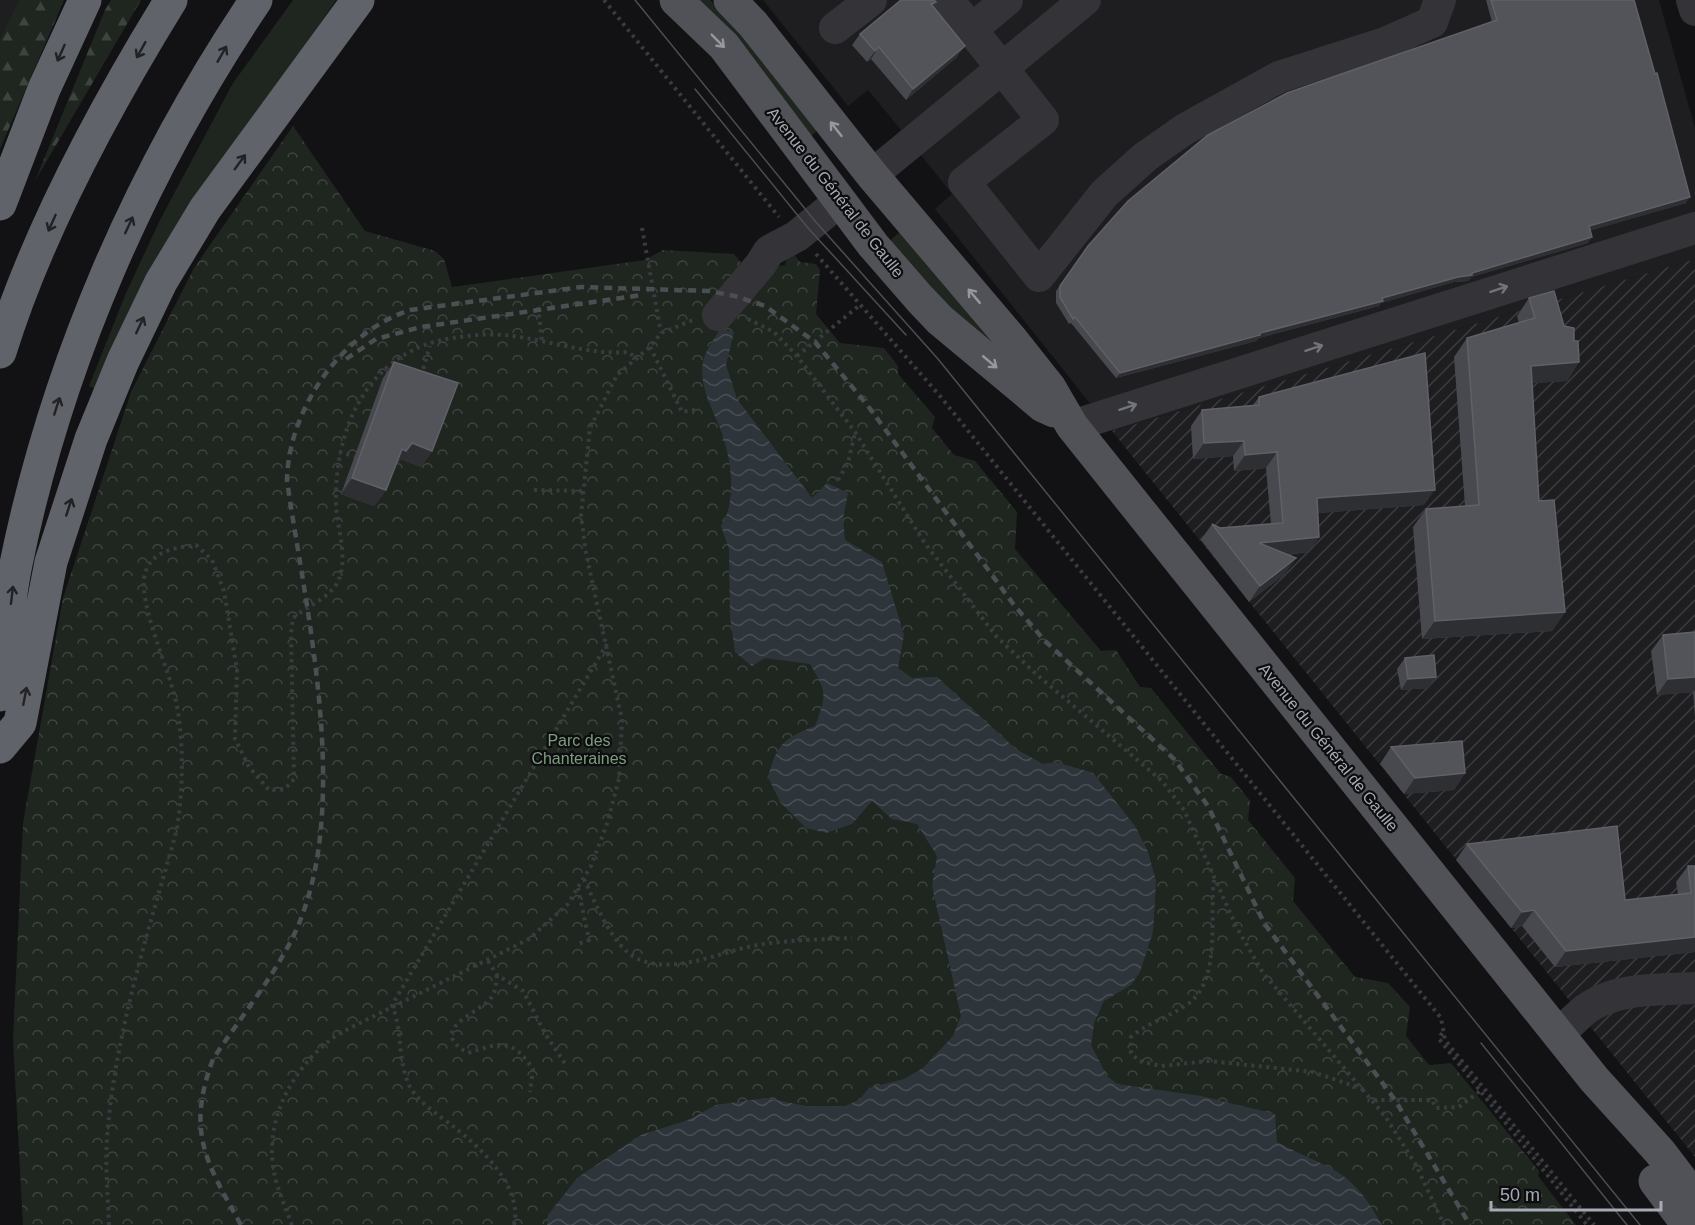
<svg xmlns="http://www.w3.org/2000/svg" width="1695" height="1225" font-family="Arial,sans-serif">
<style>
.built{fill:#1e1e21}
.industrial{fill:url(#industrial-furrows)}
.grass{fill:#1f2620}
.forest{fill:url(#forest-firs)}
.park{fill:url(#park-crowns)}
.water{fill:url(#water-waves)}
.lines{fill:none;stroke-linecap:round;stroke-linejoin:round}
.path{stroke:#3a3b3f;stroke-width:4;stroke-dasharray:3 4.5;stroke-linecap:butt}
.minor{stroke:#343438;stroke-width:32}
.major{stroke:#505257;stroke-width:33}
.highway{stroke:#606369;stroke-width:33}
.tram{stroke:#4d4e53;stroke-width:1.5}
.rail{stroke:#4d4e53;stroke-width:4.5;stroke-dasharray:8 6;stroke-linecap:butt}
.wall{fill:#48494f}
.shaded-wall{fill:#2e2f33}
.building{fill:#525459;stroke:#5f6167;stroke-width:1.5}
.oneway{stroke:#9498a1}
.oneway2{stroke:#222226}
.oneway3{stroke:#72757c}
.labels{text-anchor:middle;stroke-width:4.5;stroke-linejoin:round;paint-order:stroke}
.street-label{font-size:16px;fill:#a5aab3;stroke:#0d0d0f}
.park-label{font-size:16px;fill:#7d9d7f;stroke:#0d0d0f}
</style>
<defs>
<pattern id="industrial-furrows" width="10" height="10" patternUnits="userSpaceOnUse" patternTransform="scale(1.5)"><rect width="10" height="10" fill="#1e1e21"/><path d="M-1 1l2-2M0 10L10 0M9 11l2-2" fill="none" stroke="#3c3c3f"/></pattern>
<pattern id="forest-firs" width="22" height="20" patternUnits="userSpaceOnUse" patternTransform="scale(1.5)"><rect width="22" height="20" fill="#1f2620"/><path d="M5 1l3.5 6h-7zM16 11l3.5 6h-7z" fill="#3d433e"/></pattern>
<pattern id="park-crowns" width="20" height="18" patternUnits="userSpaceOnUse" patternTransform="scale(1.5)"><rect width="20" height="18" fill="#1f2620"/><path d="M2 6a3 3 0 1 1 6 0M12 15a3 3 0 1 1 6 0" fill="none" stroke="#3d433e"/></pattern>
<pattern id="water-waves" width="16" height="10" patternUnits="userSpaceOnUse" patternTransform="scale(1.5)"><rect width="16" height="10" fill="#2d353b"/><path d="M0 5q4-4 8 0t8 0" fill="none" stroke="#485055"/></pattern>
</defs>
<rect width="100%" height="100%" fill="#121214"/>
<path class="built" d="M 0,0 L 19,0 L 0,39 Z
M 763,0 L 1659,0 L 1695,128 L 1695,259 L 1112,431 L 935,209 L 952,194 L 888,114 L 868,90 L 848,106 Z"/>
<path class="industrial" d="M 1695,259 L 1695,1157 L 1112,431 Z"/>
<path class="grass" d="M 293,0 L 336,0 L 262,109 L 98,390 L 89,386 L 126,293 L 160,220 L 233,83 Z
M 690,0 L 710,0 L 739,29 L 820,128 L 810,137 Z
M 902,230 L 1048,402 L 885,245 Z"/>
<path class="forest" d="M 19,0 L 64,0 L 0,149 L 0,39 Z
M 111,0 L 141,0 L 35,181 L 105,10 Z"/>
<path class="park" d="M 293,126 L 365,231 L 435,251 L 444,259 L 452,287 L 645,260 L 663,250 L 734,254 L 748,271 L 785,265 L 790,249 L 800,262 L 816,264 L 820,270 L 816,314 L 840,343 L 884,348 L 898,366 L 898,374 L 935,417 L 932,428 L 954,455 L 975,461 L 1017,512 L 1015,549 L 1101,651 L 1116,650 L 1140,687 L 1151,688 L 1221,774 L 1231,777 L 1250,801 L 1248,820 L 1295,878 L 1293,901 L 1355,977 L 1388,983 L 1410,1007 L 1406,1036 L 1429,1065 L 1451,1063 L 1539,1171 L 1538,1176 L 1576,1225 L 23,1225 L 13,1040 L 23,823 L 63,598 L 131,392 L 194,268 Z"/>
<path class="water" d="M 720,329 L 734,332 L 726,365 L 737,399 L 812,498 L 827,483 L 848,493 L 843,519 L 845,540 L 882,562 L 904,635 L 898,668 L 912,678 L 937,677 L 1016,749 L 1043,764 L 1056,762 L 1093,773 L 1135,826 L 1148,852 L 1156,881 L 1153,932 L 1140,972 L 1131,985 L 1104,1001 L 1094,1023 L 1091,1045 L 1107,1076 L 1117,1084 L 1201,1096 L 1275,1114 L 1277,1142 C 1331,1171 1350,1166 1382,1225 L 547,1225 L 548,1215 L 577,1178 L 641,1135 L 688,1120 L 716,1105 L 766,1098 L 806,1106 L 845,1106 L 859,1100 L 869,1088 L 904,1079 L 923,1068 L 953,1036 L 961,1016 L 932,886 L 937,856 L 917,824 L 892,819 L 872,801 L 852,824 L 826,833 L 806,828 L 780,802 L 768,777 C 777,744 784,738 815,726 C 827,695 827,692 810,664 L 765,658 L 752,666 L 735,652 L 730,617 L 729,549 L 721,526 C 738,499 731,457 720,428 C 711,406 699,386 703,362 C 705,351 715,338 720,329 Z"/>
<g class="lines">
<path class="path" d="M 604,0 L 779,217
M 642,228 L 661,333
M 816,254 L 940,396 L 1441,1018 L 1445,1040 L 1594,1225
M 538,307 L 542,342
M 748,319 L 774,332 L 797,356 L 855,432 L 924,542 L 996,636 L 1036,674 L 1162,781 L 1184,810 L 1237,928 L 1263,973 L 1385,1116 L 1416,1165 L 1444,1225
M 650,347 L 682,412 L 700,409
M 797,356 L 860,305
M 421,376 L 430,346
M 339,452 L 354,456
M 838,480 L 848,463 L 855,433
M 534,490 L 584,491
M 584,879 C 595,902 613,948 638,959 C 678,976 724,949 764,944 C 793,940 823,939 852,938
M 1214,880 C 1209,917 1222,979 1188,1004 C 1169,1017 1149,1022 1131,1037 L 1131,1053 L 1139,1061 L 1161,1066 L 1210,1061 L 1313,1072 L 1365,1090
M 578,888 L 589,940 L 578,944
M 488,961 L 497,975 L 523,991 L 546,1035 L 566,1065
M 497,975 C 496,984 496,991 491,998 C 479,1014 425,1029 468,1053 C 501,1043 511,1037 533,1069 L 530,1092
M 1442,1033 L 1439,1039 L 1587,1225
M 1374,1100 L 1432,1100 L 1436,1108 L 1459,1107 L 1480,1091
M 109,1225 C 108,1196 105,1166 107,1138 C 115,1032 149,930 177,829 C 183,788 184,748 177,706 C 171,673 137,602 145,574 C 151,550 176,548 196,545 L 212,560 L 224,591 L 237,670 L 235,739 L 249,767 L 269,790 L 285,789 L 294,779 L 291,634 L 293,618 C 307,606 335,596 340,576 C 347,554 337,527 336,504 C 334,427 369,350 453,338 C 471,335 494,333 512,336 C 552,341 588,355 629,352 L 635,358
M 292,1225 C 286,1209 279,1193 275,1177 C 262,1120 293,1066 338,1034 L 529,939 L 567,905 L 591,866 L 607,824 L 619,779 L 622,720 L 586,553 L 581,515 L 590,428 L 617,375 L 650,347 L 661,333 L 693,320
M 514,1225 C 523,1187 481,1148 454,1127 C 440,1116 419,1103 410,1087 C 397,1061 403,1031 392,1005 L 607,644"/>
<path class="minor" d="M 948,0 L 1043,120 L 964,182 L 1039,276 L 1104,194 L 1145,157 L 1185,129 L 1279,77 L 1385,43 L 1432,22 L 1440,0
M 1692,0 L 1695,10
M 835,28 L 871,0
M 971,30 L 1007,0
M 872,175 L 1085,0
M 718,315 L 761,264 L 769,251 L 797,236 L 840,201
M 1072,426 L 1695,228
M 1558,1034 C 1568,1026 1576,1017 1586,1009 C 1617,987 1659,990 1695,988"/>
<path class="major" d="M 676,0 L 724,46 L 873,245 L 920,299 L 940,320 L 1043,406 L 1054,411
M 730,0 L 753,24 L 872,175 L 1012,340 L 1050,388 L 1072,426 L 1594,1079 L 1660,1152 L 1695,1198
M 1655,1181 L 1688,1225"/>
<path class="highway" d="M 0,204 L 44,89 L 85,0
M 0,352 C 37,232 105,107 171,0
M 0,695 C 5,652 7,607 16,564 C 57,363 141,171 256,0
M 0,747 L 20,723 L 51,562 L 91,439 L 123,361 L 161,282 L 205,209 L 358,0"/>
<path class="tram" d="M 635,0 L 815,221 L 938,359 L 1640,1225
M 695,89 L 808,228 L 906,335
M 1481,1043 L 1627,1225"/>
<path class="rail" d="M 346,359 L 376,339 L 421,327 L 642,295
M 241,1225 C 206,1162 186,1132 213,1059 C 240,1018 283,965 300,921 C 350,796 306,611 287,481 C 288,409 342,332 410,310 L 581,287 L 709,291 L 735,296 L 765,306 L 815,342 L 868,406 L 1014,605 L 1045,641 L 1174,759 L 1208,806 L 1264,923 L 1395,1100 L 1470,1225"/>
</g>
<path class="wall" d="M 1486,0 L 1634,0 L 1686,203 L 1591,230 L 1588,243 L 1471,277 L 1468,281 L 1454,282 L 1381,303 L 1379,306 L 1259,338 L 1256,341 L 1116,378 L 1071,323 L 1069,324 L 1056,303 L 1056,291 L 1088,246 L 1492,22 Z
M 936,2 L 932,6 L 957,57 L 906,100 L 871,59 L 867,62 L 852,45 L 860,34 Z
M 1529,298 L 1564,326 L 1574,341 L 1579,362 L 1567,381 L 1532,383 L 1539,501 L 1565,612 L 1552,631 L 1422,639 L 1413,527 L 1426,509 L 1465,506 L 1454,357 L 1467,338 L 1519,323 L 1517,316 Z
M 394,362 L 432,451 L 421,467 L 401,459 L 395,467 L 386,490 L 374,506 L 341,494 L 383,378 Z
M 1259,397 L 1424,505 L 1318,513 L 1319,537 L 1308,552 L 1287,555 L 1285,574 L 1249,602 L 1201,540 L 1212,524 L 1220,528 L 1271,524 L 1266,468 L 1234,471 L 1233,456 L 1193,459 L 1191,426 L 1202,410 L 1253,405 Z
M 1695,632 L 1695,718 L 1693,692 L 1657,695 L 1651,651 L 1663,635 Z
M 1405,658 L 1436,677 L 1428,688 L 1401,690 L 1397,669 Z
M 1391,747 L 1465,773 L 1454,790 L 1404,794 L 1380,764 Z
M 1467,844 L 1625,900 L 1678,894 L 1676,882 L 1688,866 L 1695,866 L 1695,952 L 1555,967 L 1522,926 L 1511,928 L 1456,860 Z"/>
<path class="shaded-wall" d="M 965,46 L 957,57 L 906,100 L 913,89 Z
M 879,47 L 871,59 L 867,62 L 875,51 Z
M 1690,197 L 1686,203 L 1586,232 L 1589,226 Z
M 1592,237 L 1588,243 L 1471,277 L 1468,281 L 1454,282 L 1381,303 L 1379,306 L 1259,338 L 1256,341 L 1116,378 L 1120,373 L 1472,273 Z
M 1579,362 L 1567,381 L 1518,384 L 1531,366 Z
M 1244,441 L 1233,456 L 1193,459 L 1204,443 Z
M 412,443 L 432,451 L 421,467 L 401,459 L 395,467 L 402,449 Z
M 1277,452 L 1266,468 L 1234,471 L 1245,455 Z
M 352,478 L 386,490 L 374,506 L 341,494 Z
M 1435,490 L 1424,505 L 1306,514 L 1317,498 Z
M 1319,537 L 1308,552 L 1248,559 L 1259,543 Z
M 1296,558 L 1285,574 L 1249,602 L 1260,586 Z
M 1565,612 L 1552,631 L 1422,639 L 1435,621 Z
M 1436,677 L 1428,688 L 1401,690 L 1408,679 Z
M 1695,677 L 1695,690 L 1693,692 L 1657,695 L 1668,679 Z
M 1465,773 L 1454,790 L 1404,794 L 1415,778 Z
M 1534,910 L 1522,926 L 1511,928 L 1522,912 Z
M 1695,937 L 1695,952 L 1555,967 L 1566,951 Z"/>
<path class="building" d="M 901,0 L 934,0 L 936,2 L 931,4 L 965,46 L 913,89 L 879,47 L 875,51 L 860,34 Z
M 1491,0 L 1634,0 L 1655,74 L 1657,73 L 1690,197 L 1589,226 L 1592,237 L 1472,273 L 1472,275 L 1458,277 L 1382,298 L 1383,301 L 1260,333 L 1260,335 L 1120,373 L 1075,317 L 1073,319 L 1060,297 L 1060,286 L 1088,246 L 1128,201 L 1208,135 L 1287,93 L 1497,20 Z
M 1554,291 L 1564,326 L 1574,328 L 1574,341 L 1578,341 L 1579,362 L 1531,366 L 1539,501 L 1554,500 L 1565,612 L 1435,621 L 1426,509 L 1479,505 L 1467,338 L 1535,318 L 1529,298 Z
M 1425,353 L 1435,490 L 1317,498 L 1319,537 L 1259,543 L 1296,558 L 1260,586 L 1212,524 L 1220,528 L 1283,523 L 1277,452 L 1245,455 L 1244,441 L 1204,443 L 1202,410 L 1259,405 L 1259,397 Z
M 394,362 L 458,383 L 432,451 L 412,443 L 406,451 L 402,449 L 386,490 L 352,478 Z
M 1695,632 L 1695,677 L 1668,679 L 1663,635 Z
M 1434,655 L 1436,677 L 1408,679 L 1405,658 Z
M 1462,741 L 1465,773 L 1415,778 L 1391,747 Z
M 1617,826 L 1625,900 L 1691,893 L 1688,866 L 1695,866 L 1695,937 L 1566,951 L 1534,910 L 1522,912 L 1467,844 Z"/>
<defs><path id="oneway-shaft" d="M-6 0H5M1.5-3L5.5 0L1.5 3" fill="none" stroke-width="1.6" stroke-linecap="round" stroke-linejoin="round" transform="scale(1.5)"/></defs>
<g class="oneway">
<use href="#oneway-shaft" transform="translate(718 41) rotate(45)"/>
<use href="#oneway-shaft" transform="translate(836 129) rotate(-128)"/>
<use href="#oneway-shaft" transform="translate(974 296) rotate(-130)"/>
<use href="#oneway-shaft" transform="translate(990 362) rotate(40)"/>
</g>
<g class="oneway2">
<use href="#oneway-shaft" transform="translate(141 50) rotate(119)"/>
<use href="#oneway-shaft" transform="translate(61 53) rotate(114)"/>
<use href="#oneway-shaft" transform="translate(222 54) rotate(-60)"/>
<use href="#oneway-shaft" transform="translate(240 162) rotate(-54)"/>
<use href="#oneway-shaft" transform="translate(52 223) rotate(114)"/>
<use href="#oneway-shaft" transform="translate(129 225) rotate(-65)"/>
<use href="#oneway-shaft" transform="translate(140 325) rotate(-65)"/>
<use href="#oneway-shaft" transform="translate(57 406) rotate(-72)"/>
<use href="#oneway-shaft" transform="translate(69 507) rotate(-72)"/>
<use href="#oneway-shaft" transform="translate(12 595) rotate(-83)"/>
<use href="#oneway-shaft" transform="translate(25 696) rotate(-79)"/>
</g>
<g class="oneway3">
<use href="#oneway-shaft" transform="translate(1499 289) rotate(-18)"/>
<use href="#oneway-shaft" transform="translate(1314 348) rotate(-18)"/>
<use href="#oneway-shaft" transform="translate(1128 407) rotate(-18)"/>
</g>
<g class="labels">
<g class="street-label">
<text transform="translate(836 192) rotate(52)" y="6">Avenue du Général de Gaulle</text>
<text transform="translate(1329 747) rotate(51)" y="6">Avenue du Général de Gaulle</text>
</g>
<g class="park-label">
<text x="579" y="746">Parc des<tspan x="579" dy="18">Chanteraines</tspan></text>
</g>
</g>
<path d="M1491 1201v9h170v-9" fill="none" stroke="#a5aab3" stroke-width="3"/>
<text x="1500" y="1201" font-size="18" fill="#a5aab3" stroke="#0d0d0f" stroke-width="4.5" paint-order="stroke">50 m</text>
</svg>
